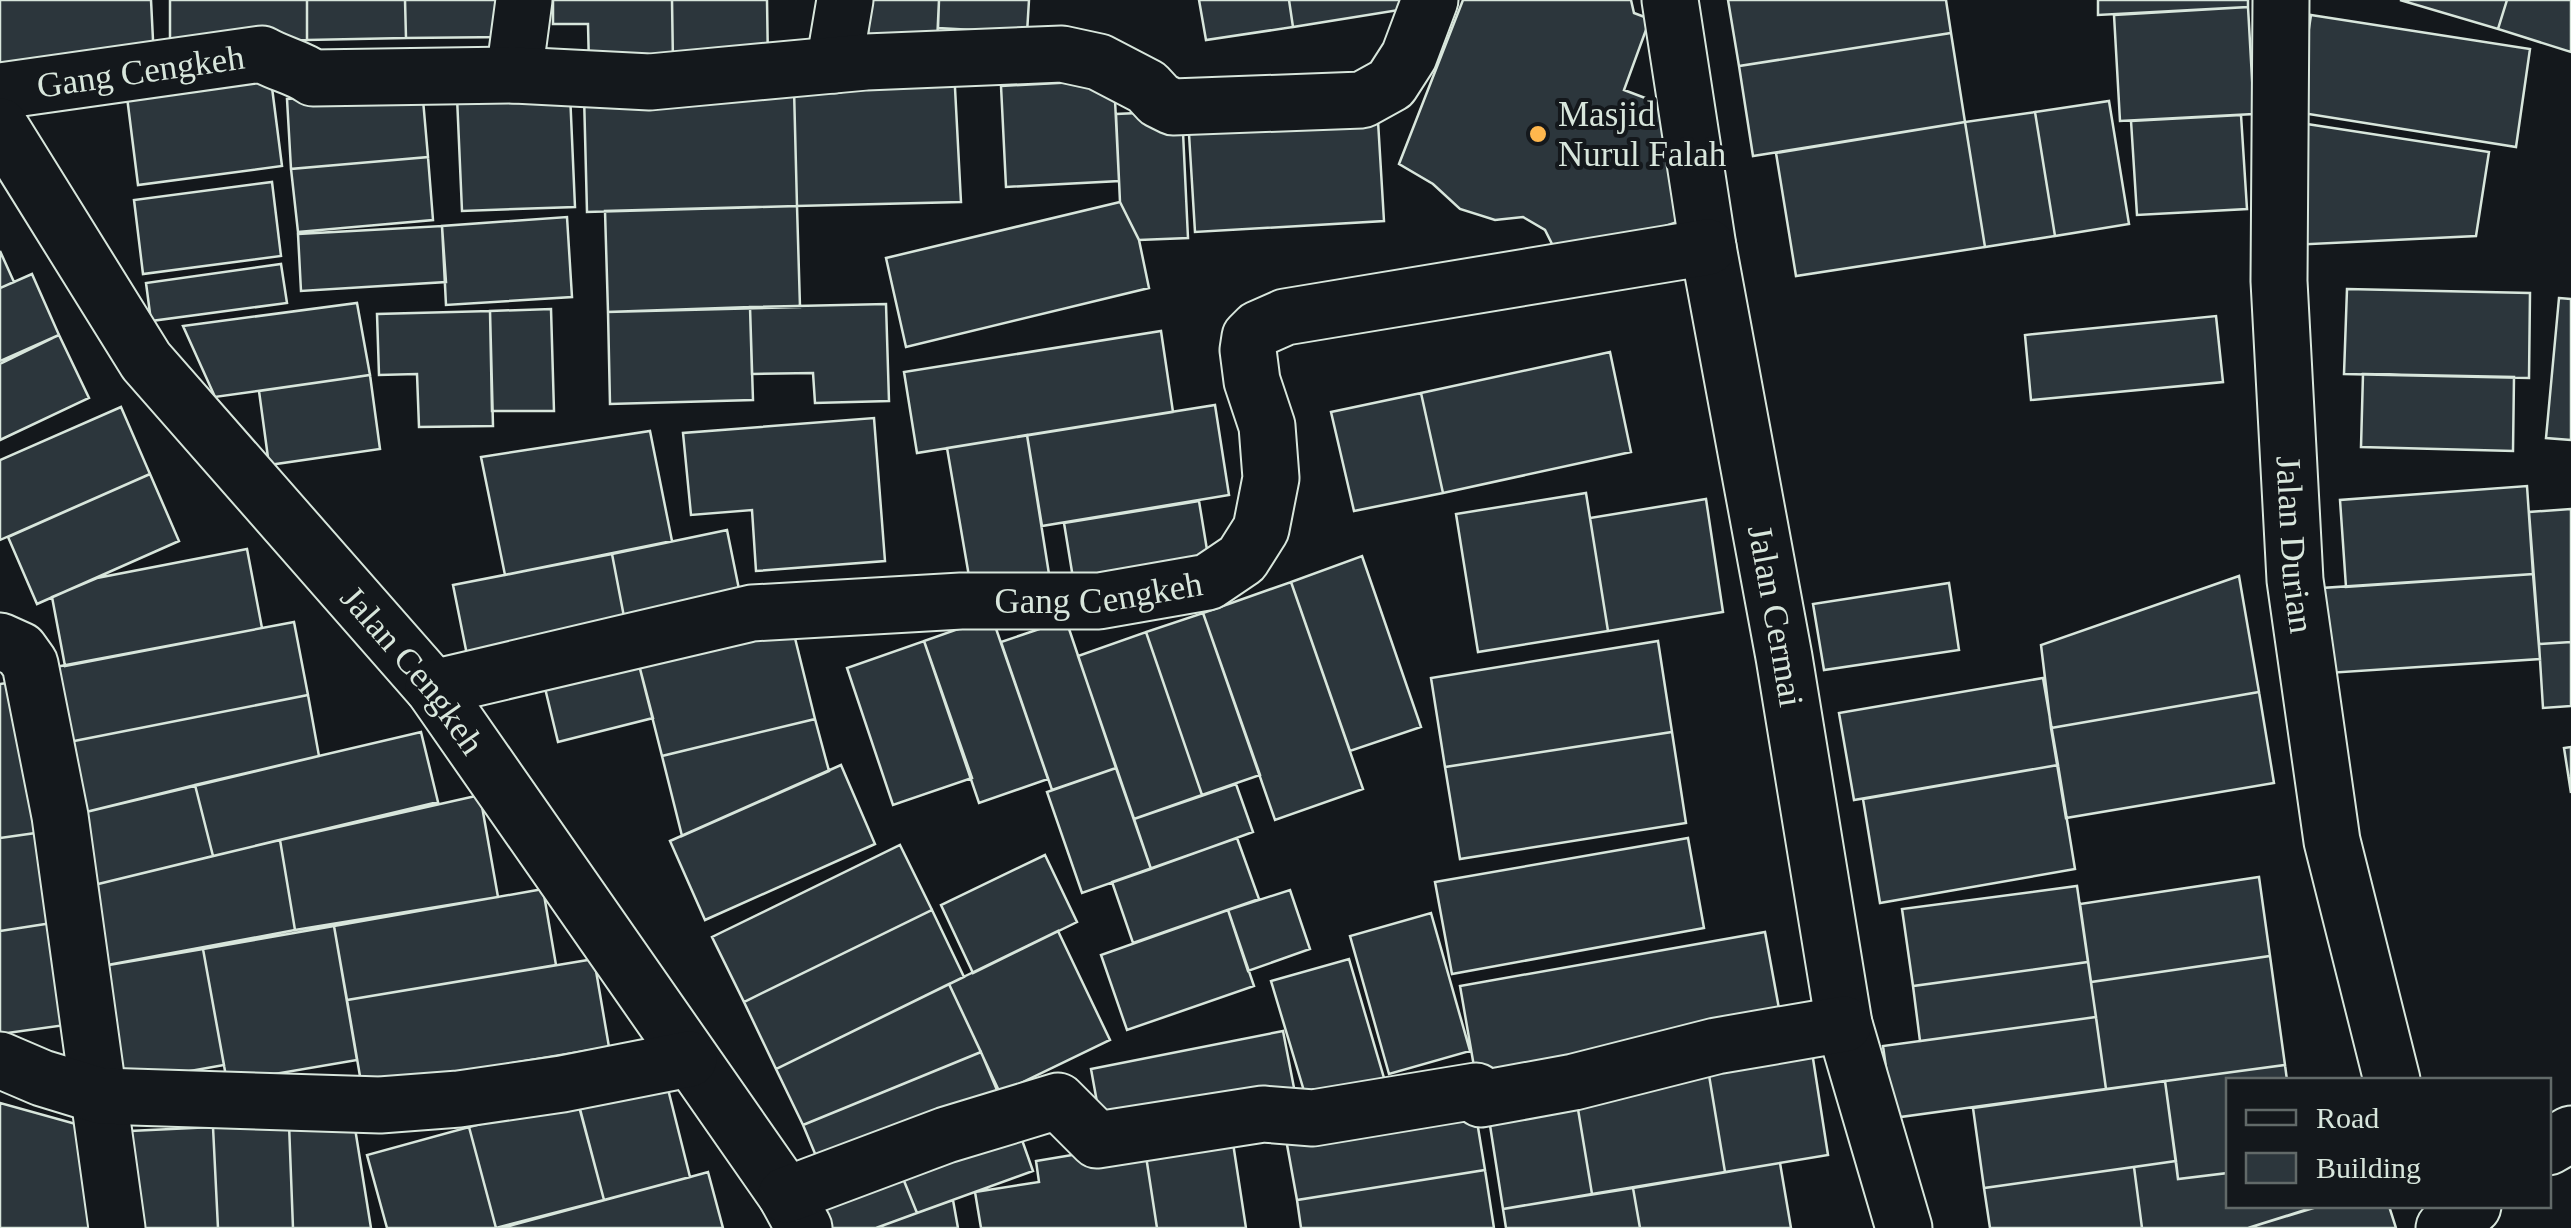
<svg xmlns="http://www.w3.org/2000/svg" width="2571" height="1228" font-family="'Times New Roman',serif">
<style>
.building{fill:#2c363c;stroke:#d8e6dc;stroke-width:2.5}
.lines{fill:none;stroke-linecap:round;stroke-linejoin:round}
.minor-casing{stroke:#d8e6dc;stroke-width:59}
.minor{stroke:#14181c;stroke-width:55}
.poi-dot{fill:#ffb74d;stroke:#14181c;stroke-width:4}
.labels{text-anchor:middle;stroke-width:8;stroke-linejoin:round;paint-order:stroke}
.street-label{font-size:35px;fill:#d8e6dc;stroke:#14181c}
.poi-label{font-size:35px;fill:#d8e6dc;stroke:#14181c;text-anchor:start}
</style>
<rect width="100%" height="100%" fill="#14181c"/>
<path class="building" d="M 0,0 L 151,0 L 154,60 L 0,67 Z
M 170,0 L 307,0 L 307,40 L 170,41 Z
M 307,0 L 405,0 L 406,38 L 307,40 Z
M 405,0 L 506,0 L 506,37 L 406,38 Z
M 553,0 L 672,0 L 673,64 L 589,66 L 588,24 L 553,24 Z
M 672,0 L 767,0 L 768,64 L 673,64 Z
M 869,0 L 939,0 L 937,43 L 868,39 Z
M 939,0 L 1029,0 L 1027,33 L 938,28 Z
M 1199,0 L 1289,0 L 1293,27 L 1206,40 Z
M 1289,0 L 1430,0 L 1430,5 L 1293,27 Z
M 1463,0 L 1631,0 L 1634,13 L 1650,19 L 1624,90 L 1661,104 L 1680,221 L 1605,247 L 1557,254 L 1545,230 L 1523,217 L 1495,220 L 1460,209 L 1433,184 L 1399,164 Z
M 1728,0 L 1946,0 L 1951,33 L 1739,66 Z
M 2098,0 L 2248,0 L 2248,7 L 2098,15 Z
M 2400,0 L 2507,0 L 2498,29 Z
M 2507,0 L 2571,0 L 2571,52 L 2498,29 Z
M 2248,7 L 2254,114 L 2120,121 L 2114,15 Z
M 2311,15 L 2530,49 L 2516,147 L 2296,112 Z
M 1951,33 L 1965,122 L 1753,156 L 1739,66 Z
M 269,64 L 282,166 L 138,185 L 125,81 Z
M 954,69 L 961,202 L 797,206 L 794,89 Z
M 1114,80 L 1119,181 L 1006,187 L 1001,86 Z
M 422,88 L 428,157 L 291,169 L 287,99 Z
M 794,89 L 797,206 L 587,212 L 584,95 Z
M 570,93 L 575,207 L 462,211 L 457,97 Z
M 2109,101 L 2129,224 L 2055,236 L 2035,112 Z
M 1182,111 L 1188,238 L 1139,240 L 1120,202 L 1116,114 Z
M 2035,112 L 2055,236 L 1985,247 L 1965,122 Z
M 2241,115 L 2247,209 L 2137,215 L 2131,121 Z
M 1378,121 L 1384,221 L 1195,232 L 1189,134 Z
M 1965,122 L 1985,247 L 1796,276 L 1776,153 Z
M 2307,124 L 2489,152 L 2476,236 L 2291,245 Z
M 428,157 L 433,220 L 298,232 L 291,169 Z
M 272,182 L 281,256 L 143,274 L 134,200 Z
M 1120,202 L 1139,240 L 1149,288 L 906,347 L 886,258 Z
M 797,206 L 800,307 L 608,312 L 605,211 Z
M 567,217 L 572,297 L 446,305 L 442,226 Z
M 442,226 L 446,282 L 301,291 L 298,234 Z
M 0,251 L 14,282 L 0,288 Z
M 281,264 L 287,303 L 151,321 L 146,283 Z
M 32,274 L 59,335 L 0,361 L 0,288 Z
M 2347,289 L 2530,293 L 2529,378 L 2344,374 Z
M 2559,298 L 2571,299 L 2571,440 L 2546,438 Z
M 357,303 L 370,375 L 215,397 L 183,326 Z
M 886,304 L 889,401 L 815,403 L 813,373 L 752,374 L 750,307 Z
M 750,307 L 753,400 L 610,404 L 608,312 Z
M 551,309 L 554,411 L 492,411 L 490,311 Z
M 490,311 L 493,426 L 419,427 L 417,374 L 379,375 L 377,314 Z
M 2216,316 L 2223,382 L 2031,400 L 2025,335 Z
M 1161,331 L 1173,412 L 917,453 L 904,372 Z
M 59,335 L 89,398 L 0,440 L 0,364 Z
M 1610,352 L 1631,452 L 1443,493 L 1421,393 Z
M 2363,374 L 2514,377 L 2513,451 L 2361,447 Z
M 370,375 L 380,449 L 269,465 L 259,391 Z
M 1421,393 L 1443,493 L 1354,511 L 1331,412 Z
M 1215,405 L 1229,495 L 1042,526 L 1027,435 Z
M 121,407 L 150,474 L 0,540 L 0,460 Z
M 874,418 L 885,561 L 756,571 L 752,510 L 691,515 L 683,433 Z
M 650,431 L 672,541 L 505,575 L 481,457 Z
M 1027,435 L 1049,574 L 971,588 L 947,448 Z
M 150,474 L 179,541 L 37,604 L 8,537 Z
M 2527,486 L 2533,574 L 2346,587 L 2340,500 Z
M 1586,493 L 1608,631 L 1478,652 L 1456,514 Z
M 1706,499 L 1723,612 L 1608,631 L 1590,518 Z
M 1199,501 L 1209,562 L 1074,584 L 1064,523 Z
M 2571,509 L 2571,642 L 2539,644 L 2529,512 Z
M 727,530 L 741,599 L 625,622 L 612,554 Z
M 247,549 L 262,628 L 65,666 L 52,597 L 97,578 Z
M 612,554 L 625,622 L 467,655 L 453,585 Z
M 1362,556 L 1421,727 L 1350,751 L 1291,582 Z
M 2533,574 L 2540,659 L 2328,673 L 2322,588 Z
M 2239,576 L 2259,692 L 2051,728 L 2041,645 Z
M 1291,582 L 1363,789 L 1275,820 L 1203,613 Z
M 1949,583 L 1959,650 L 1824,670 L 1813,604 Z
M 1203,613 L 1260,775 L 1202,795 L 1146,632 Z
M 992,617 L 1048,779 L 979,803 L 924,641 Z
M 1066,620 L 1116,768 L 1052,790 L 1001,642 Z
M 294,622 L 308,695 L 64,743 L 50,668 Z
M 791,622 L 815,719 L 662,756 L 638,661 Z
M 1146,632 L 1202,795 L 1134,819 L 1078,656 Z
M 924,641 L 972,778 L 893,805 L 847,668 Z
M 1658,641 L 1672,732 L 1445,767 L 1431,678 Z
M 2571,642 L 2571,706 L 2543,708 L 2539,644 Z
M 638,661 L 653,718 L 558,742 L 544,684 Z
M 2043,678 L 2058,765 L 1854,800 L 1839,713 Z
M 28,680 L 50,831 L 0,838 L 0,684 Z
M 2259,692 L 2274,783 L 2066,818 L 2051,728 Z
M 308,695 L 319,756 L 78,814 L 64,743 Z
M 815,719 L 829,771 L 682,836 L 662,756 Z
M 421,732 L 438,802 L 213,856 L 195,785 Z
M 1672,732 L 1686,823 L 1460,859 L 1445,767 Z
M 2571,747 L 2571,793 L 2564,748 Z
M 841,765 L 875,844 L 705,920 L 670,841 Z
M 2058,765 L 2075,869 L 1880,903 L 1863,799 Z
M 1116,768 L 1151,869 L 1082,893 L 1047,792 Z
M 1236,784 L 1253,832 L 1151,869 L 1134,819 Z
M 195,785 L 213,856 L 90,886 L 78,814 Z
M 480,795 L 498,897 L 295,930 L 280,840 Z
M 50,831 L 65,921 L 0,931 L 0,838 Z
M 1237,838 L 1259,899 L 1133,943 L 1112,882 Z
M 1688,838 L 1704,928 L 1452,974 L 1435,882 Z
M 280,840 L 295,930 L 97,967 L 90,886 Z
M 900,845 L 932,910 L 744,1002 L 712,937 Z
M 1045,855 L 1077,922 L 973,973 L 941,905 Z
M 2259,877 L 2270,956 L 2091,982 L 2080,904 Z
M 2077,886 L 2088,962 L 1913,986 L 1902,909 Z
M 543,889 L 556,965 L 347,1000 L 334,926 Z
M 1290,890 L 1310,949 L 1248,971 L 1228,910 Z
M 932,910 L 964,977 L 776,1069 L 744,1002 Z
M 1228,910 L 1254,986 L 1127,1030 L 1101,955 Z
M 1431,913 L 1470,1051 L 1389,1074 L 1350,936 Z
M 65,921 L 80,1023 L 0,1034 L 0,931 Z
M 334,926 L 357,1060 L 227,1082 L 203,949 Z
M 1058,931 L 1110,1040 L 1000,1093 L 949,984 Z
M 1765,932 L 1782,1025 L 1476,1078 L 1460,986 Z
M 203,949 L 224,1065 L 117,1084 L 97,967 Z
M 2270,956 L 2285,1065 L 2106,1089 L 2091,982 Z
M 594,959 L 609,1047 L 362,1088 L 347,1000 Z
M 1349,959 L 1384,1078 L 1307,1101 L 1271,981 Z
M 2088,962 L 2096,1017 L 1920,1041 L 1913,986 Z
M 949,984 L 981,1052 L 803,1125 L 776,1069 Z
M 2096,1017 L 2106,1089 L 1893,1118 L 1883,1046 Z
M 1283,1031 L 1295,1093 L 1102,1130 L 1091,1069 Z
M 981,1052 L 1002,1102 L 824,1175 L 803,1125 Z
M 1812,1052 L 1828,1155 L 1725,1172 L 1708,1069 Z
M 2285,1065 L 2287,1080 L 2228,1080 L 2228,1173 L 2178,1179 L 2165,1081 Z
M 1708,1069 L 1725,1172 L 1592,1194 L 1575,1091 Z
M 2165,1081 L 2176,1161 L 1984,1188 L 1973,1108 Z
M 667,1085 L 690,1177 L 604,1200 L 580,1109 Z
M 1575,1091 L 1592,1194 L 1503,1209 L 1487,1106 Z
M 1473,1097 L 1485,1170 L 1297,1200 L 1284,1128 Z
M 577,1099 L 604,1200 L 496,1228 L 469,1127 Z
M 0,1103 L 83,1126 L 97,1228 L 0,1228 Z
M 354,1122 L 371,1228 L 293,1228 L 289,1124 Z
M 1016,1123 L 1033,1171 L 917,1213 L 898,1166 Z
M 289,1124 L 293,1228 L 218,1228 L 213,1127 Z
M 213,1127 L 218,1228 L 134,1228 L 130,1131 Z
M 469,1127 L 496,1228 L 387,1228 L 367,1155 Z
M 1231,1130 L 1246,1228 L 1157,1228 L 1144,1143 Z
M 1144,1143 L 1157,1228 L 981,1228 L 975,1192 L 1039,1182 L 1036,1161 Z
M 2176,1161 L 2178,1179 L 2228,1173 L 2228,1206 L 2307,1206 L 2308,1209 L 2248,1228 L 2142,1228 L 2134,1167 Z
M 1780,1163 L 1791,1228 L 1640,1228 L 1633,1188 Z
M 898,1166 L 917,1213 L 876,1228 L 832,1228 L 820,1194 Z
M 2134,1167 L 2142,1228 L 1990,1228 L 1984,1188 Z
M 1485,1170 L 1494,1228 L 1301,1228 L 1297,1200 Z
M 708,1172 L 723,1228 L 501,1228 L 690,1177 Z
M 1633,1188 L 1640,1228 L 1506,1228 L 1503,1209 Z
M 953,1200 L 958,1228 L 876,1228 L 917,1213 Z
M 2320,1206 L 2389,1206 L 2396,1228 L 2248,1228 Z"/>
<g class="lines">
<g class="minor-casing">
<g id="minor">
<path id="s1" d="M 1670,0 L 1708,247 L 1784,657 L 1844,1024 L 1904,1228"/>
<path id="s2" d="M 2281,0 L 2279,281 L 2295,580 L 2332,841 L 2392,1080"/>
<path d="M 834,65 L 845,0"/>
<path d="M 514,75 L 524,0"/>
<path id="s3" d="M 0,91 L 262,54 C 279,64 298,67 313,78 L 514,75 L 650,82 L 866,62 L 1062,54 L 1099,62 L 1147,87 L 1159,100 L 1173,107 L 1362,100 L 1391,84 L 1409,56 L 1430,0"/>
<path id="s4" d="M 0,126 L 146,361 L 433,688 L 786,1195 L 804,1228"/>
<path d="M 0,641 L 20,650 L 30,664 L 60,816 L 117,1228"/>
<path id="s5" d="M 433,688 L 752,613 L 961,601 L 1099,601 L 1208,582 L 1242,559 L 1261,529 L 1271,478 L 1267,426 L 1252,381 L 1248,350 L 1250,337 L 1258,329 L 1285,317 L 1708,247"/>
<path d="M 0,1060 L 42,1078 L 101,1096 L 380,1105 L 459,1099 L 562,1084 L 689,1059"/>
<path d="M 2548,1147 L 2571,1134"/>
<path d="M 786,1195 L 946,1135 L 1058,1101 L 1097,1140 L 1263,1114 L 1313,1118 L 1476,1091 L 1481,1099 L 1574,1082 L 1716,1046 L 1844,1024"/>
<path d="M 2444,1228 L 2473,1206"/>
</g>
</g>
<use href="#minor" class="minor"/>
</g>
<circle class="poi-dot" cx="1538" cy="134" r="10"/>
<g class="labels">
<g class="street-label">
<text dy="12" stroke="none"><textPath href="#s3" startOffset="142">Gang Cengkeh</textPath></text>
<text dy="12" stroke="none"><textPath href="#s2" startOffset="545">Jalan Durian</textPath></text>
<text dy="12" stroke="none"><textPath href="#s5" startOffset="675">Gang Cengkeh</textPath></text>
<text dy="12" stroke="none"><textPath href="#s1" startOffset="625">Jalan Cermai</textPath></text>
<text dy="12" stroke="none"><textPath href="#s4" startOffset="685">Jalan Cengkeh</textPath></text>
</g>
<g class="poi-label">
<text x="1558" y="126">Masjid<tspan x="1558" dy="40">Nurul Falah</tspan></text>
</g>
</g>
<rect x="2226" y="1078" width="325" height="130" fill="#14181c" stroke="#626a69" stroke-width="2.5"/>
<rect x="2246" y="1110" width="50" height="15" fill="#14181c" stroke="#626a69" stroke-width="2.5"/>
<text x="2316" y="1128" font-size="30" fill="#d8e6dc">Road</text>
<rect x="2246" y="1153" width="50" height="30" fill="#2c363c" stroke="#626a69" stroke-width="2.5"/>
<text x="2316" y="1178" font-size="30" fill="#d8e6dc">Building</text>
</svg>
